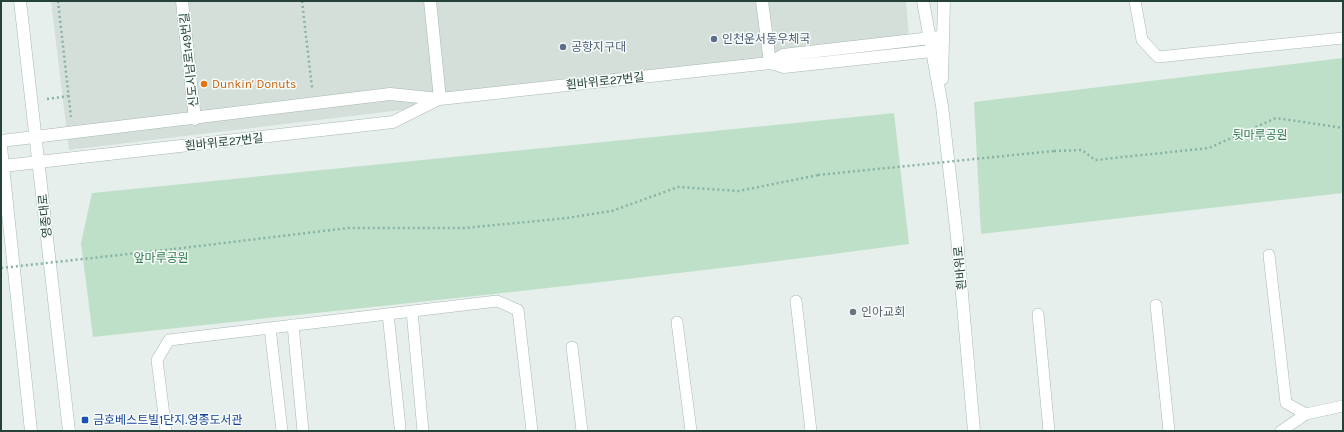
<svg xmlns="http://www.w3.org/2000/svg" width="1344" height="432" font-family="Karla,'Noto Sans KR',sans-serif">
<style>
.built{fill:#d4dfda}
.green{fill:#bfe0c8}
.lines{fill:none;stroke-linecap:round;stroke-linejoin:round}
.lane-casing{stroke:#a8b8b2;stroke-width:12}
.street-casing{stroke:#a8b8b2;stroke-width:13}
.secondary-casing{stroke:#a4bbb3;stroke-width:13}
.path{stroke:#86b3a5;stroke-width:2.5;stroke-dasharray:2 3;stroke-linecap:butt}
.lane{stroke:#fff;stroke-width:11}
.street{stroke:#fff;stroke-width:12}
.secondary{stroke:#fff;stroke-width:12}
.path-bridge{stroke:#86b3a5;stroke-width:2.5;stroke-dasharray:2 3;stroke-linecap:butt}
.service-dot{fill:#5c6f8a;stroke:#f7fbf9;stroke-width:1.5}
.food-dot{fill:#e8710a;stroke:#f7fbf9;stroke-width:1.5}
.worship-dot{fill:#6b7280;stroke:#f7fbf9;stroke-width:1.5}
.transit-dot{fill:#1a4fb4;stroke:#f7fbf9;stroke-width:1.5}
.labels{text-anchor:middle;stroke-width:3;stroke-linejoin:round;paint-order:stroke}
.service-label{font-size:12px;fill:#4e5e75;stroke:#f7fbf9;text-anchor:start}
.street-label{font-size:12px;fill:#24423a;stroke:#f7fbf9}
.food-label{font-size:12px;fill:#c56008;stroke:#f7fbf9;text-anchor:start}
.park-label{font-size:12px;fill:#2d7a4b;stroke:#f7fbf9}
.worship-label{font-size:12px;fill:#5b616d;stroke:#f7fbf9;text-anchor:start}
.transit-label{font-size:12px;fill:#164399;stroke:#f7fbf9;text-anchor:start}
</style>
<rect width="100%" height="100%" fill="#e6efeb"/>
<path class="built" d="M 51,1 L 906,1 L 910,49 L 69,150 Z"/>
<path class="green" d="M 1343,58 L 1343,193 L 981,234 L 974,102 Z
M 894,113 L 909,244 C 638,281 365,307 93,337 L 81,243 L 92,193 Z"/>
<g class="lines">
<g class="lane-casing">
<path id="lane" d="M 1135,1 L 1142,40 L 1158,57 L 1343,38
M 1269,255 L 1286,403 L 1306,414
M 796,301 L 811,431
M 1156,305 L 1169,431
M 412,311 L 423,431
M 388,314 L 400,427
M 1038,314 L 1049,431
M 677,322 L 691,431
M 293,325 L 303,431
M 270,328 L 282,431
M 572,347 L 582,431
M 166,431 L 157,360 L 169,340 L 497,301 L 518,310 L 532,431
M 1281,431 L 1306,414 L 1343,406"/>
</g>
<g class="street-casing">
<path id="street" d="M 182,1 L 195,119
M 430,1 L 440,99
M 762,1 L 770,63
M 770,63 L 784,67 L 941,50
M 1,141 L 390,94 L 440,99 L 770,63 L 783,55 L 940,37
M 3,166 L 393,122 L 439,99"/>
</g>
<g class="secondary-casing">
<path id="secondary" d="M 20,1 L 69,431
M 923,1 L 942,106 L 957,237 L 974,431
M 942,79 L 944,1
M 1,147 L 31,431"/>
</g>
<path class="path" d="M 58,1 L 71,117
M 302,1 L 312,88
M 47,99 L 69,96
M 1054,151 L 1082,150 L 1095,160 L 1209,148 L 1276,118 L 1343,128
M 174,249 L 348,228 L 465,228 L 567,218 L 612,211 L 678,187 L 739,191 L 818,175"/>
<use href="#lane" class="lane"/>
<use href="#street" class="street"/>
<use href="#secondary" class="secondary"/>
<path class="path-bridge" d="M 818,175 L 1054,151
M 1,268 L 174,249"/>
</g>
<g class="service-dot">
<circle cx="714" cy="39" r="4"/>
<circle cx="563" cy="47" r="4"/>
</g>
<circle class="food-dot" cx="204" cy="84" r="4"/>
<circle class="worship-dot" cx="853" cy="312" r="4"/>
<rect class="transit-dot" x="81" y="416" width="8" height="8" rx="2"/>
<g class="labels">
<g class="service-label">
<text x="722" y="43">인천운서동우체국</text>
<text x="571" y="51">공항지구대</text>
</g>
<g class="street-label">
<text transform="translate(189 60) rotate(-96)" y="4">신도시남로149번길</text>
<text transform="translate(605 81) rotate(-6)" y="4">흰바위로27번길</text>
<text transform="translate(224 142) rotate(-6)" y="4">흰바위로27번길</text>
<text transform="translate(45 216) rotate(-96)" y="4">영종대로</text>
<text transform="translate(960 268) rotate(-95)" y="4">흰바위로</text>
</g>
<g class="food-label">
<text x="212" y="88">Dunkin' Donuts</text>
</g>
<g class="park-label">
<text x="1260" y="139">뒷마루공원</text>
<text x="161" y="262">앞마루공원</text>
</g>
<g class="worship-label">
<text x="861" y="316">인아교회</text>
</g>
<g class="transit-label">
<text x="93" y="424">금호베스트빌1단지.영종도서관</text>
</g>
</g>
<rect width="1344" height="432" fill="none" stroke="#24423a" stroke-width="4"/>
</svg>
